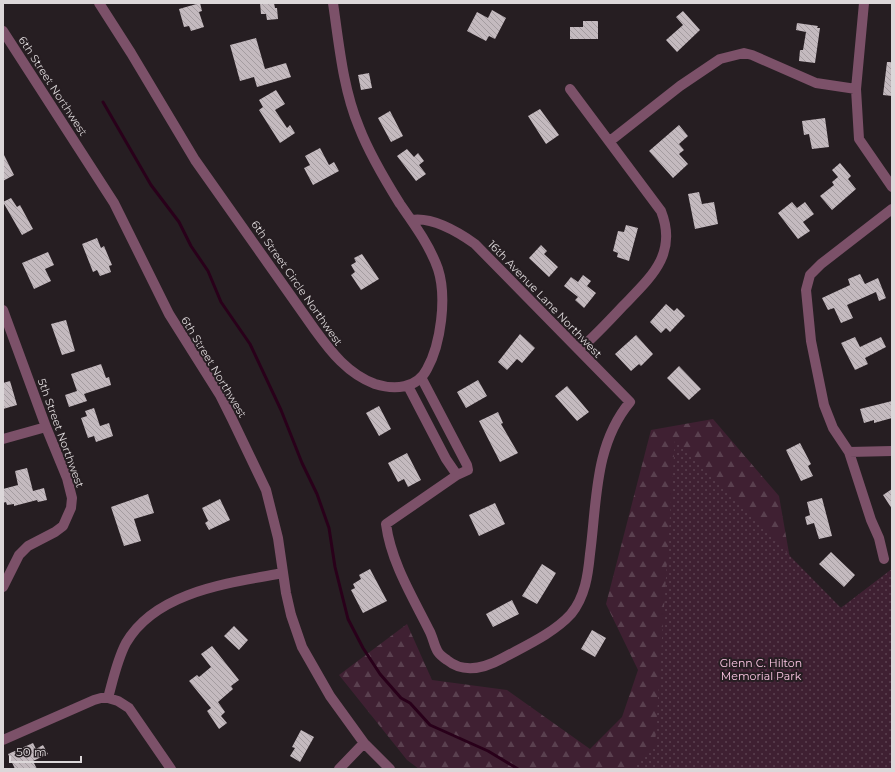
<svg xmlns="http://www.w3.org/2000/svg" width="895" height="772" font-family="Montserrat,sans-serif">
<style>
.forest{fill:url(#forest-firs)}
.park{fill:url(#park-dots)}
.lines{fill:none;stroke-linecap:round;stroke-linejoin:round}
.stream{stroke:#29001a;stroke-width:3}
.building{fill:url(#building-back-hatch)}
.minor{stroke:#7c5169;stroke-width:10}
.labels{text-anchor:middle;stroke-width:4;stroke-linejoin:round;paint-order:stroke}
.street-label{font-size:11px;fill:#dcd7d9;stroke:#261e22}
.park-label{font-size:11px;fill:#fbc6e3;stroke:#261e22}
</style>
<defs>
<pattern id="forest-firs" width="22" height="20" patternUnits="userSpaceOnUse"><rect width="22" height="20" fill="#3f2032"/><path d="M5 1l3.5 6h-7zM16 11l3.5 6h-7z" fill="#5a404f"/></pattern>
<pattern id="park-dots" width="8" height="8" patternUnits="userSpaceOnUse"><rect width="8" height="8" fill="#3f2032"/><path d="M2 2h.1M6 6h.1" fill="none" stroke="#5a404f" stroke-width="1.8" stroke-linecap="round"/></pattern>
<pattern id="building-back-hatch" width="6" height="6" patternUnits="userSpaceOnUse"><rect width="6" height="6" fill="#c4babf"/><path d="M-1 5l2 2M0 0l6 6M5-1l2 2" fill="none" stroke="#a49ca0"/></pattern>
</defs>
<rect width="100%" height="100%" fill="#261e22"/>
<path class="forest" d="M 713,419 L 779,496 L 793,576 L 841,608 L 892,569 L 892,769 L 419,769 L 407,760 L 339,675 L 407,624 L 432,680 L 507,690 L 590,749 L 622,717 L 638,670 L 606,604 L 651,430 Z"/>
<path class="park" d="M 675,439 L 841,608 L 892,569 L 892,769 L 629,769 L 655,745 Z"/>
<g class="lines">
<path class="stream" d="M 103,102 L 151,185 L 179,222 L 191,246 L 208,271 L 221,302 L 250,344 L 281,410 L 302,463 L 317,494 L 329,528 L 335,567 L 348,619 L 363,648 L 380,674 L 401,698 L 410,703 L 430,725 L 488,751 L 518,769"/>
</g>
<path class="building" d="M 200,3 L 202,11 L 199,12 L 204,27 L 191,31 L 189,26 L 184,27 L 179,9 Z
M 260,3 L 274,3 L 275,8 L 277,8 L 278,19 L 267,20 L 266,14 L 261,14 Z
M 492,10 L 506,18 L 495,39 L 489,36 L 486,41 L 467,31 L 477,12 L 488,18 Z
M 683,11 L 700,30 L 677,52 L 666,40 L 683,25 L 676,17 Z
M 583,21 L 598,21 L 598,39 L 570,39 L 570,27 L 583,27 Z
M 797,23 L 818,26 L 817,28 L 820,28 L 815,63 L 799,61 L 800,50 L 803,50 L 806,32 L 796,30 Z
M 256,38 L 265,69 L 286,63 L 291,77 L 257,87 L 254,77 L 240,81 L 230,45 Z
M 887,62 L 892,62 L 892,96 L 883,95 Z
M 369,73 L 372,88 L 361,90 L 358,75 Z
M 276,90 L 285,104 L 275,110 L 287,128 L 290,125 L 295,133 L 280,143 L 259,110 L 263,107 L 259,100 Z
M 540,109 L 559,135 L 546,144 L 528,116 Z
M 390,111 L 403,136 L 391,142 L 378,118 Z
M 825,118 L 829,147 L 812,149 L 809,134 L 804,135 L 802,121 Z
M 679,125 L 688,136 L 679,144 L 684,150 L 679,154 L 688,164 L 673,178 L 649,151 Z
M 320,148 L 329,165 L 334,162 L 339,171 L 313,185 L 304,168 L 310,165 L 305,156 Z
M 407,149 L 414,157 L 418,153 L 424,161 L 419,165 L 426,174 L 416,181 L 397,156 Z
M 3,153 L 14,175 L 3,181 Z
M 840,163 L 851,176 L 848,179 L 856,189 L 832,210 L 820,196 L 834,185 L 832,182 L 838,177 L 832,170 Z
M 699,192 L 702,204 L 714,202 L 718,224 L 695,229 L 688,194 Z
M 11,198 L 17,207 L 20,205 L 33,229 L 22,235 L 3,202 Z
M 792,202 L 797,208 L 805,202 L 814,214 L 803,222 L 810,231 L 798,239 L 778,213 Z
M 626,225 L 638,228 L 629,261 L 617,257 L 618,253 L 613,251 L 618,231 L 624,232 Z
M 97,238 L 101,248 L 104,246 L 112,265 L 109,266 L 111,272 L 100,276 L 97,270 L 93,272 L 82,244 Z
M 541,245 L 547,251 L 544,254 L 558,267 L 549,277 L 529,258 Z
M 48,252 L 54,265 L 45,269 L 51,281 L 34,289 L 22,263 Z
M 362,254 L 379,279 L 361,290 L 351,275 L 355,272 L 351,265 L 356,262 L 354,258 Z
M 860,274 L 865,284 L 878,278 L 886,298 L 879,301 L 876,292 L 847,305 L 853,318 L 841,323 L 834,308 L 828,310 L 822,298 L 850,285 L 848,279 Z
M 583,275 L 591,281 L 587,286 L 596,293 L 584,308 L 575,300 L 578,297 L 564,286 L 571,277 L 578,282 Z
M 666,304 L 674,311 L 677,308 L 685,316 L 670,332 L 666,328 L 661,333 L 650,322 Z
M 66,320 L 75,351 L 62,355 L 51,324 Z
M 520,334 L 535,348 L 522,363 L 517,359 L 507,370 L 498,362 Z
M 636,335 L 653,354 L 641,366 L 639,364 L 631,371 L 615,354 Z
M 855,337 L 860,347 L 881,337 L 886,347 L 865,358 L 868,364 L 855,370 L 841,343 Z
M 101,364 L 106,378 L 109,377 L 111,385 L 84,394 L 87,401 L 69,407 L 65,395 L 77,391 L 71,374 Z
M 679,366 L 701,389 L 689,400 L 667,378 Z
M 478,380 L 487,396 L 466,408 L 457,392 Z
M 10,381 L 17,405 L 3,409 L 3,383 Z
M 567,386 L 589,412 L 577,421 L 555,396 Z
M 892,401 L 892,418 L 874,423 L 874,420 L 864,423 L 860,409 Z
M 379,406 L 391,429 L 379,436 L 366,413 Z
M 94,408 L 100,426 L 109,423 L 113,436 L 96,442 L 94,436 L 88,438 L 81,418 L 87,416 L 85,411 Z
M 498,412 L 503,423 L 501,424 L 518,453 L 500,462 L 479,421 Z
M 800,443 L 811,464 L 808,466 L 813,476 L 801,481 L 786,450 Z
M 407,453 L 421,480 L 408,487 L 404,479 L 398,482 L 388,463 Z
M 27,468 L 33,491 L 44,488 L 47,500 L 38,502 L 37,500 L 14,506 L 14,504 L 7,505 L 6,502 L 3,503 L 3,489 L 18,485 L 15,471 Z
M 892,489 L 892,509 L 883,495 Z
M 148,494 L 154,513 L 134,519 L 141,541 L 124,546 L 111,507 Z
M 822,498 L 832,536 L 819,539 L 814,523 L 807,525 L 805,517 L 810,515 L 807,502 Z
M 220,499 L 230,520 L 209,530 L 205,523 L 208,521 L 202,508 Z
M 495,503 L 505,524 L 479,536 L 469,515 Z
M 831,552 L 855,575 L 844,587 L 819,564 Z
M 542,564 L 556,573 L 537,604 L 522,596 Z
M 370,569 L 387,601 L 363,613 L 351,590 L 355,588 L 353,584 L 361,579 L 359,575 Z
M 512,600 L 519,614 L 493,627 L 486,614 Z
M 234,626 L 248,640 L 239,650 L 224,636 Z
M 592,630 L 606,638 L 595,657 L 581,649 Z
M 212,646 L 239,680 L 231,686 L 233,689 L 218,702 L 225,712 L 221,716 L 227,723 L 219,729 L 207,711 L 211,708 L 189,681 L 197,675 L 199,677 L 211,667 L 201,654 Z
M 301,730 L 314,737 L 300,762 L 290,756 L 295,748 L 292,747 Z
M 33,743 L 36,749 L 43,745 L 48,754 L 33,761 L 37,769 L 15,769 L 8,754 Z"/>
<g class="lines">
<path class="minor" d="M 99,3 L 131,53 L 195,160 L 315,330 C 331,352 348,374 375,384 C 394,390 417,389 427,369 C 441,344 447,297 438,269 C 430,246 414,224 400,204 C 385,180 369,153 359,127 C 343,89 339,44 333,3
M 864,3 L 856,89 L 859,139 L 892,187
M 3,31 L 114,203 L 169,314 L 220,395 L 232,419 L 266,490 L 278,538 L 286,593 L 291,615 L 302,647 L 330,696 L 364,743 L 390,769
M 570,89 L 661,211 C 678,254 651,277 623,306 C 609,321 595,336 579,350
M 610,141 L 680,86 L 720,59 L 744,53 L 752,55 L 816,83 L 856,89
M 412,220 C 433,217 458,232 475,244 L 630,402 C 594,445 597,502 590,554 C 588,575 585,597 571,614 C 554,633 525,646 503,658 C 485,668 464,674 447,660 C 444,658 440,655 438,652 C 434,646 433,637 429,630 C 412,596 391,562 386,524 L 457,475
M 3,310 L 46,427 L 67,478 L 72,498 L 71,508 L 63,526 L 55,532 L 28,546 L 19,555 L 3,587
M 408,386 L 446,459 L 457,475 L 468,470 L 467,465 L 422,379
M 3,439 L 46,427
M 849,452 L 892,451
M 884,559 L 879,538 L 871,520 L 849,452 L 833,428 L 824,405 L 811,341 L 806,290 L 810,275 L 821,264 L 892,209
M 108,698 C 113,680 117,660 126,643 C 156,591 230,583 283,573
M 3,740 L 94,700 L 101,698 L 108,698 L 118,701 L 129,708 L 171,769
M 339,769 L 364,743"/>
</g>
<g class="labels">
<g class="street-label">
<text transform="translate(53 86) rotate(57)" y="4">6th Street Northwest</text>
<text transform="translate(297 283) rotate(55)" y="4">6th Street Circle Northwest</text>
<text transform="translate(545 299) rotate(46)" y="4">16th Avenue Lane Northwest</text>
<text transform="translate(214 367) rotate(59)" y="4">6th Street Northwest</text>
<text transform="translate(61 433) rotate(70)" y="4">5th Street Northwest</text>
</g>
<g class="park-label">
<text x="761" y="667">Glenn C. Hilton<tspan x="761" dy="13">Memorial Park</tspan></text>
</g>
</g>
<rect width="895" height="772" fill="none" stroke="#dcd7d9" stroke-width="8"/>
<path d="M10 756v6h71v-6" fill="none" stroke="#dcd7d9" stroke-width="2"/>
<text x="16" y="756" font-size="12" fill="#dcd7d9" stroke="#261e22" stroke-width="3" paint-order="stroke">50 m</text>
</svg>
